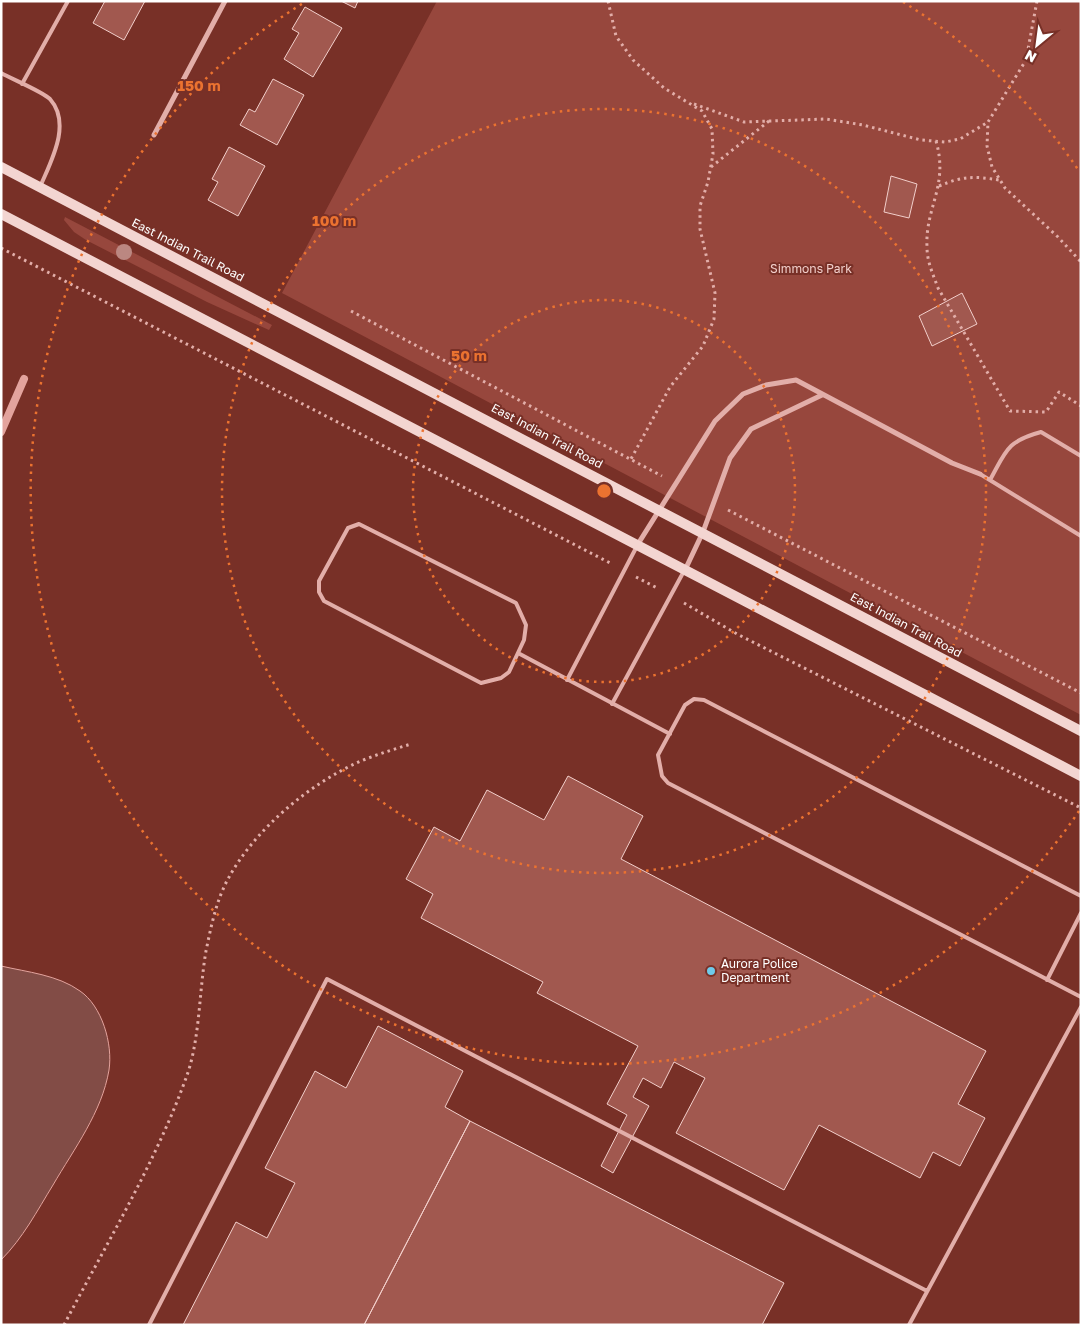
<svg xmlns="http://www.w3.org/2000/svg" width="1082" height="1326" font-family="'Golos Text',sans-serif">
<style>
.green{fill:#97473d}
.water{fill:#824c46;stroke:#e3a39d}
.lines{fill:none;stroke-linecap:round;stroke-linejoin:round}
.stream{stroke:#e3a39d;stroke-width:8}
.building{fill:#a1584f;stroke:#f2cfcb}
.path{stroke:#e2aea9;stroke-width:3;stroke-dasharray:2.5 4;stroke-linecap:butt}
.service{stroke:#e2aea9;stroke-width:4}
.minor{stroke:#e2aea9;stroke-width:5}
.secondary{stroke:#f3d5d1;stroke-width:10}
.tree{fill:#bb8781}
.ring{fill:none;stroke:#eb7230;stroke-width:2.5;stroke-dasharray:2.5 5}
.poi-dot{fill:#6fcaea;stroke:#783027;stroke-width:2}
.labels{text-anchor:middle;stroke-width:4;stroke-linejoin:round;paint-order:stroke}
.street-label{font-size:12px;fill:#fff;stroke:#783027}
.park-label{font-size:12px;fill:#f2cfcb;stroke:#783027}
.poi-label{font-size:12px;fill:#fff;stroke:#783027;text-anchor:start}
.centre{fill:#eb7230;stroke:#783027;stroke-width:2.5}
.ring-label{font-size:15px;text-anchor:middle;font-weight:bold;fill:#eb7230;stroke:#783027;stroke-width:4;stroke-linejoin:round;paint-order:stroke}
</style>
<rect width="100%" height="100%" fill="#783027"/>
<path class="green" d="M 437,1 L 1081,1 L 1081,715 L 282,293 Z
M 65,217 L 272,325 L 269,330 L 207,302 L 86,240 L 74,232 L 64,220 Z"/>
<path class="water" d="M 1,966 C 27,972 58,975 80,991 C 102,1006 113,1044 109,1070 C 102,1112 74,1149 53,1185 C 37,1211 23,1238 1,1260 Z"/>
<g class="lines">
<path class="stream" d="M 1,432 L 24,379"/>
</g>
<path class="building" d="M 105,1 L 145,1 L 124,40 L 93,23 Z
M 341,1 L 358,1 L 355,8 Z
M 305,7 L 342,28 L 313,77 L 284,59 L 299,33 L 292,29 Z
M 273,79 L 304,95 L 277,145 L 240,125 L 249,109 L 255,112 Z
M 229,147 L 265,166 L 238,216 L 208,200 L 218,182 L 212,179 Z
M 891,176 L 917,184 L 909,218 L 884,212 Z
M 962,293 L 977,324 L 932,346 L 919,316 Z
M 568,776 L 643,816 L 621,859 L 986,1051 L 958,1104 L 985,1118 L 960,1166 L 933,1152 L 920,1178 L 819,1125 L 784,1190 L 676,1133 L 705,1078 L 674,1062 L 661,1088 L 643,1078 L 633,1097 L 649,1106 L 613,1173 L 601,1166 L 627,1115 L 607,1104 L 638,1046 L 537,993 L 543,982 L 421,918 L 433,894 L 406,879 L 434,827 L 460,841 L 487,790 L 544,820 Z
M 378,1026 L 463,1071 L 445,1107 L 470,1121 L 364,1325 L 183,1325 L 236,1222 L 267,1238 L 295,1183 L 265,1168 L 315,1071 L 346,1088 Z
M 470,1121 L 784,1283 L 762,1325 L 364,1325 Z"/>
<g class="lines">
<path class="path" d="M 608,1 L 616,36 L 633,60 L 664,88 L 702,111 L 712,129 L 713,154 L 708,182 L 700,206 L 700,229 L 715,293 L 714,319 L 703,346 L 670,387 L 631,459
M 1037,1 L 1026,60 L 988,122 L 987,146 L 992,167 L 1005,188 L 1058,237 L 1081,262
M 694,104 L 744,122 L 826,119 L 863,125 L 921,140 L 945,142 L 960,139 L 988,122
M 936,141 C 949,186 925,207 927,247 C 927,262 933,274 938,288 L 1010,411 L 1046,412 L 1059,392 L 1081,406
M 711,167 L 769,121
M 939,186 C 963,176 974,176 999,180
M 1,248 L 612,564
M 351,311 L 662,476
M 728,510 L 1081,693
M 636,577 L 659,589
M 684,603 L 737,634 L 1081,808
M 64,1325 C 106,1244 155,1164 186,1078 C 200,1041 199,991 206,951 C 211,927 216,901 228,879 C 254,830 310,783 361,761 C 378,754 395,749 411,744"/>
<path class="service" d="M 1,73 C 12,79 43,92 50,99 C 72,124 51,161 40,187
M 22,84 L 68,1
M 980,474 L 1081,536
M 990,480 C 1006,451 1007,441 1041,432 L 1081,456
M 359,524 L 516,603 L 526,625 L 524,640 L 509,672 L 501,678 L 481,683 L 324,601 L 319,592 L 319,581 L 348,528 Z
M 518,653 L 670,734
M 567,680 L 637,546
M 612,704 L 684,571
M 1081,896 L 704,700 L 694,699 L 685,705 L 658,755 L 662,776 L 668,783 L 1081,997
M 1047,980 L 1081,913
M 149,1325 L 327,979 L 927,1291
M 909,1325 L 1081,1007"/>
<path class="minor" d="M 154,135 L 225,1
M 638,544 L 715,421 L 743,394 L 766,385 L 796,380 L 952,463 L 980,474
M 685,570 L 703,532 L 730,458 L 751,429 L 822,395"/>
<path class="secondary" d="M 1,167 L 1081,731
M 1,214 L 1081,776"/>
</g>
<circle class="tree" cx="124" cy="252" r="8"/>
<g class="ring">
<circle cx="604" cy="491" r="191"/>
<circle cx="604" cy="491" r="382"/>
<path d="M1079 811A573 573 0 1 1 305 2M903 2A573 573 0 0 1 1079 171"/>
</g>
<circle class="poi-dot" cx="711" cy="971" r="5"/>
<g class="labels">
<g class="street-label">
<text transform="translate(188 250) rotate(27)" y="4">East Indian Trail Road</text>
<text transform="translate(547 436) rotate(28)" y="4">East Indian Trail Road</text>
<text transform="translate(906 625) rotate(28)" y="4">East Indian Trail Road</text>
</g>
<g class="park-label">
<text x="811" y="273">Simmons Park</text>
</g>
<g class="poi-label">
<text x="721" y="968">Aurora Police<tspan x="721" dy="14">Department</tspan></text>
</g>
</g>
<circle cx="604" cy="491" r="8" class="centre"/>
<g class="ring-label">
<text x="199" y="91">150 m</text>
<text x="334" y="226">100 m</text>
<text x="469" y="361">50 m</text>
</g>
<rect width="1082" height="1326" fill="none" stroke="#ffffff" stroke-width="5"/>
<g transform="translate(1037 45) rotate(209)" stroke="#783027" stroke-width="4" paint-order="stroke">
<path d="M0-4L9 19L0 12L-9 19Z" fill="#ffffff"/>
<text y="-8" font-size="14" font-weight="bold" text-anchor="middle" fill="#ffffff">N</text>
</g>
</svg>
